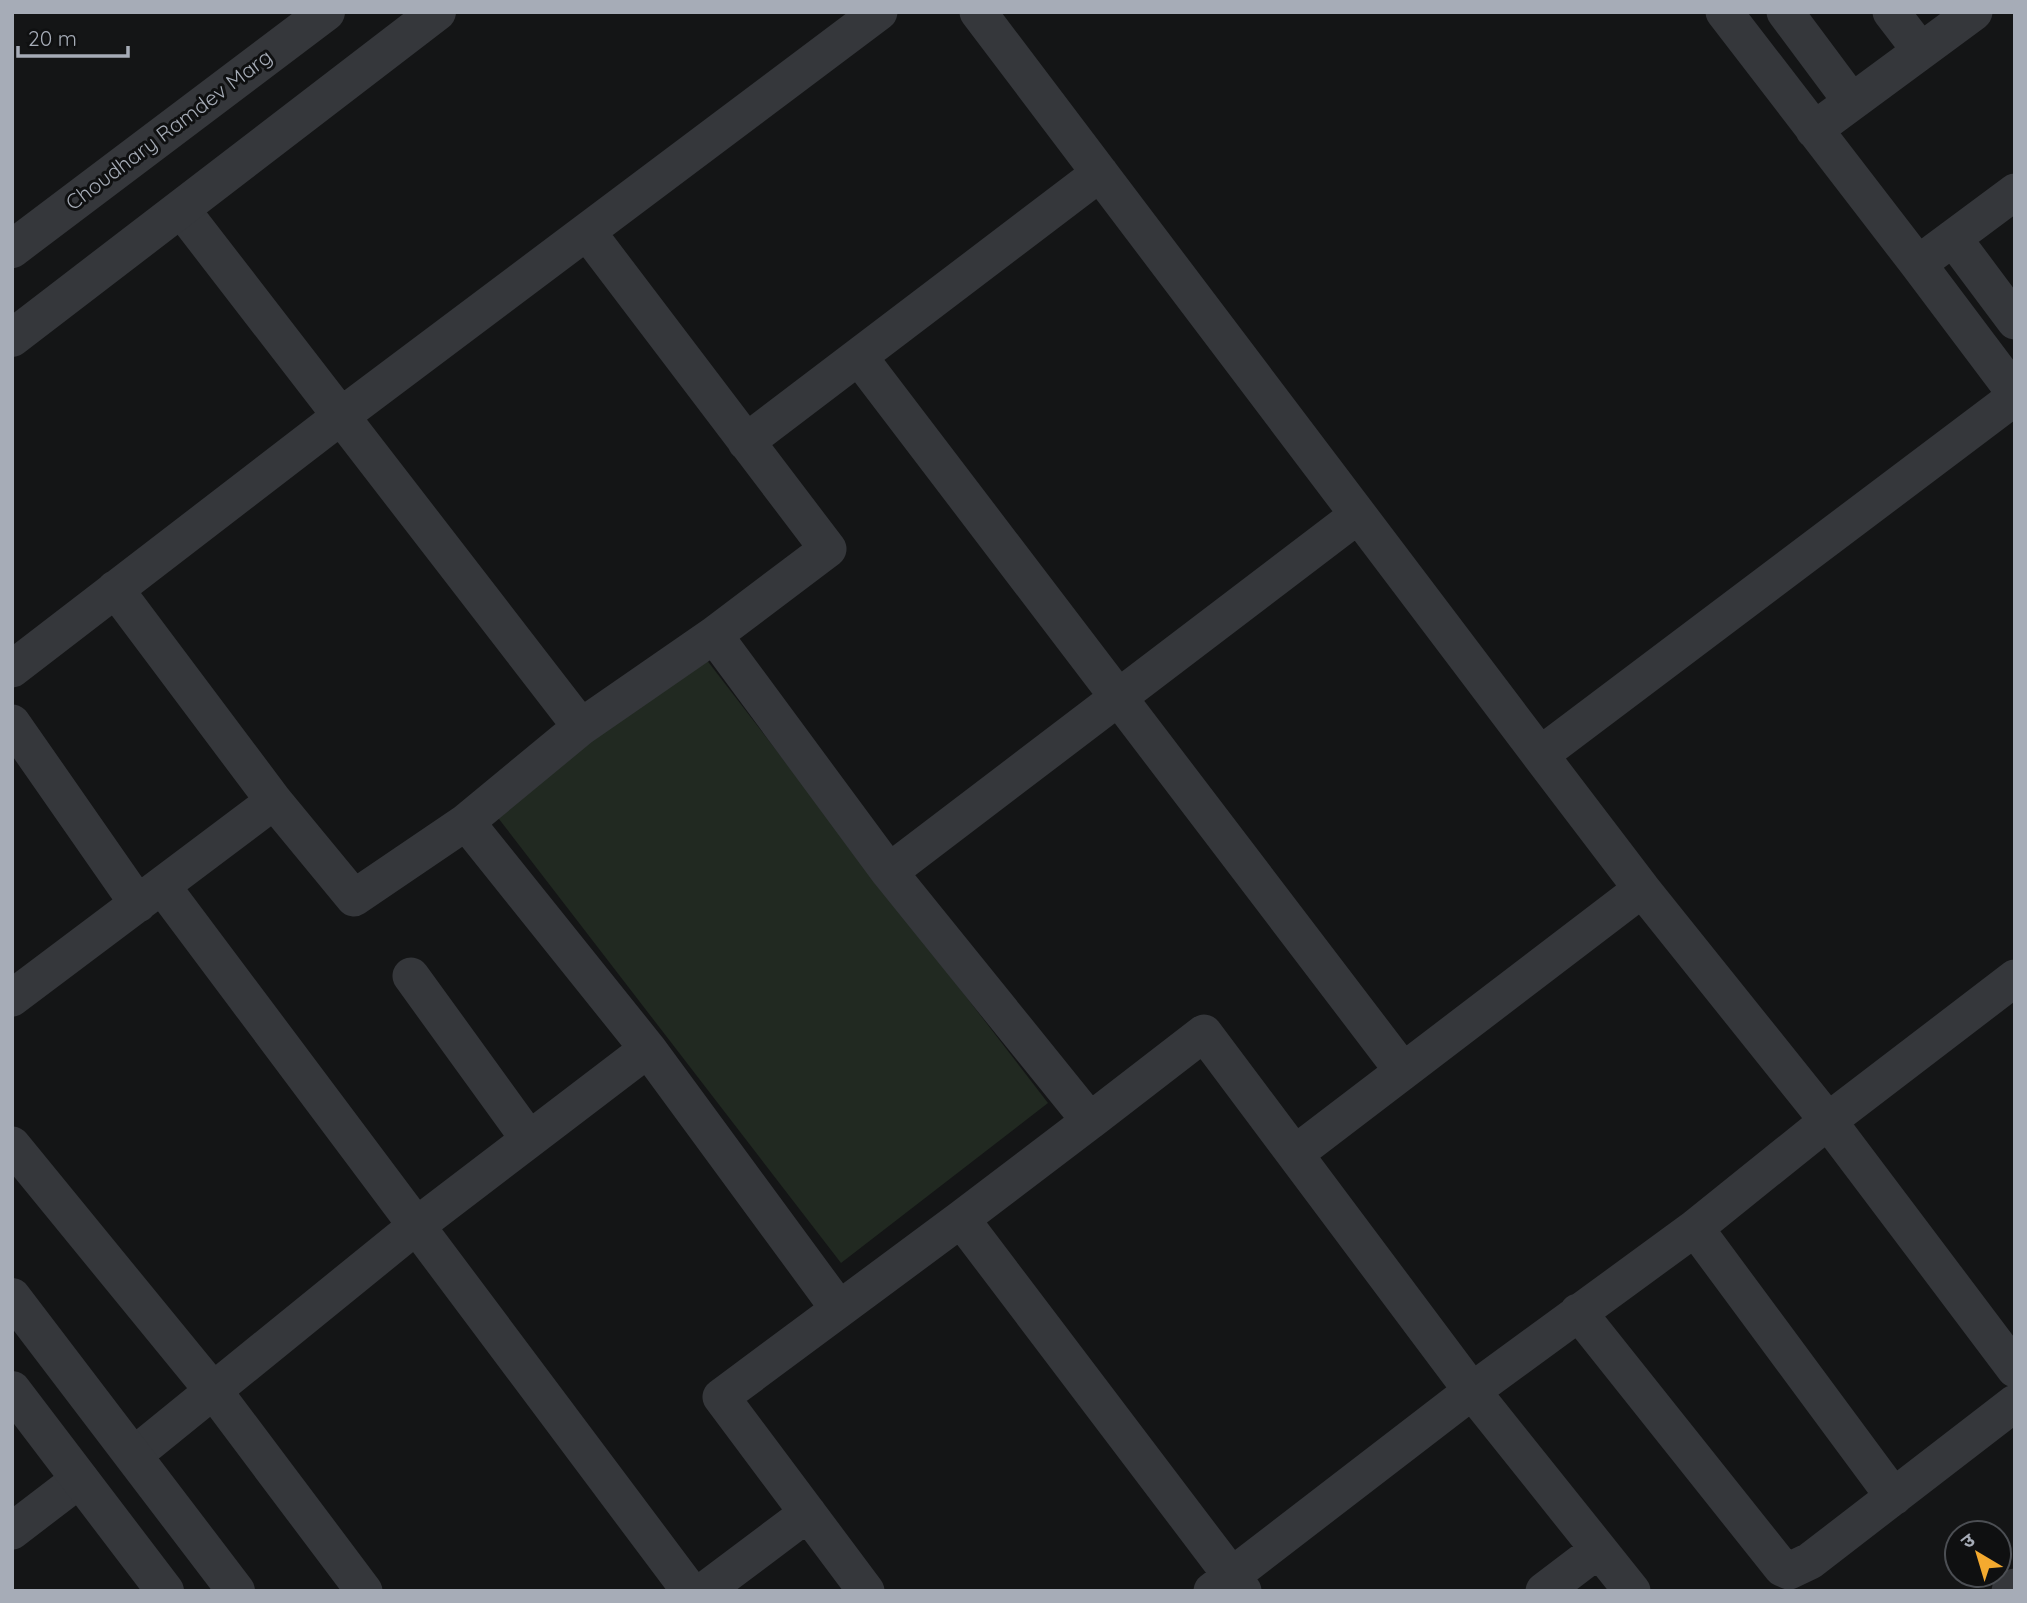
<svg xmlns="http://www.w3.org/2000/svg" width="2027" height="1603" font-family="Quicksand,'Noto Sans Devanagari',sans-serif">
<style>
.green{fill:#212921}
.lines{fill:none;stroke-linecap:round;stroke-linejoin:round}
.minor{stroke:#35373b;stroke-width:37}
.tertiary{stroke:#35373b;stroke-width:38}
.labels{text-anchor:middle;stroke-width:6;stroke-linejoin:round;paint-order:stroke}
.street-label{font-size:21px;fill:#a6acb7;stroke:#0f1011}
</style>
<rect width="100%" height="100%" fill="#141516"/>
<path class="green" d="M 699,650 L 1048,1103 L 841,1263 L 492,810 Z"/>
<g class="lines">
<path class="minor" d="M 978,12 L 1540,755 L 1642,889 L 1828,1121 L 2015,1369
M 1724,12 L 1918,264 L 2015,393
M 1785,12 L 1852,102
M 1891,12 L 1921,51
M 1814,130 L 1974,12
M 181,209 L 581,727
M 588,233 L 828,549 L 714,635
M 1953,238 L 2015,321
M 1918,264 L 2015,192
M 859,357 L 1403,1071
M 746,442 L 1100,173
M 115,589 L 274,801 L 354,898 L 466,822
M 12,669 L 341,416 L 879,12
M 12,723 L 138,904
M 1540,755 L 2015,397
M 889,872 L 1358,515
M 162,886 L 690,1591
M 411,976 L 529,1139
M 12,998 L 274,801
M 1090,1121 L 1204,1033 L 1472,1391 L 1632,1591
M 12,1145 L 219,1398 L 364,1591
M 1296,1153 L 1642,889
M 961,1219 L 1243,1591
M 1695,1228 L 1894,1497
M 839,1309 L 648,1049 L 466,822 L 581,727 L 714,635 L 889,872 L 1090,1121 L 961,1219 L 721,1397 L 866,1591
M 1578,1312 L 1782,1568 L 1789,1571 L 1810,1561 L 2015,1403
M 134,1455 L 416,1226 L 648,1049
M 12,1531 L 80,1479
M 704,1591 L 808,1513
M 1212,1591 L 1472,1391 L 1695,1228 L 1828,1121 L 2015,978
M 1544,1591 L 1598,1550
M 2010,1591 L 2015,1587"/>
<path class="tertiary" d="M 12,249 L 326,12
M 12,338 L 437,12
M 12,1297 L 236,1591
M 12,1390 L 165,1591"/>
</g>
<g class="labels">
<g class="street-label">
<text transform="translate(169 130) rotate(-37)" y="7">Choudhary Ramdev Marg</text>
</g>
</g>
<rect width="2027" height="1603" fill="none" stroke="#a6acb7" stroke-width="28"/>
<g transform="translate(1978 1554) rotate(322)"><circle r="33" fill="#0f1011" stroke="#4b4e53" stroke-width="2"/>
<path d="M0-5L12 26L0 18L-12 26Z" fill="#f4aa2f"/>
<text y="-10" font-size="19" font-weight="bold" text-anchor="middle" fill="#a6acb7">उ</text>
</g>
<path d="M18 46v10h110v-10" fill="none" stroke="#a6acb7" stroke-width="3.5"/>
<text x="28" y="46" font-size="21" fill="#a6acb7" stroke="#0f1011" stroke-width="5" paint-order="stroke">20 m</text>
</svg>
